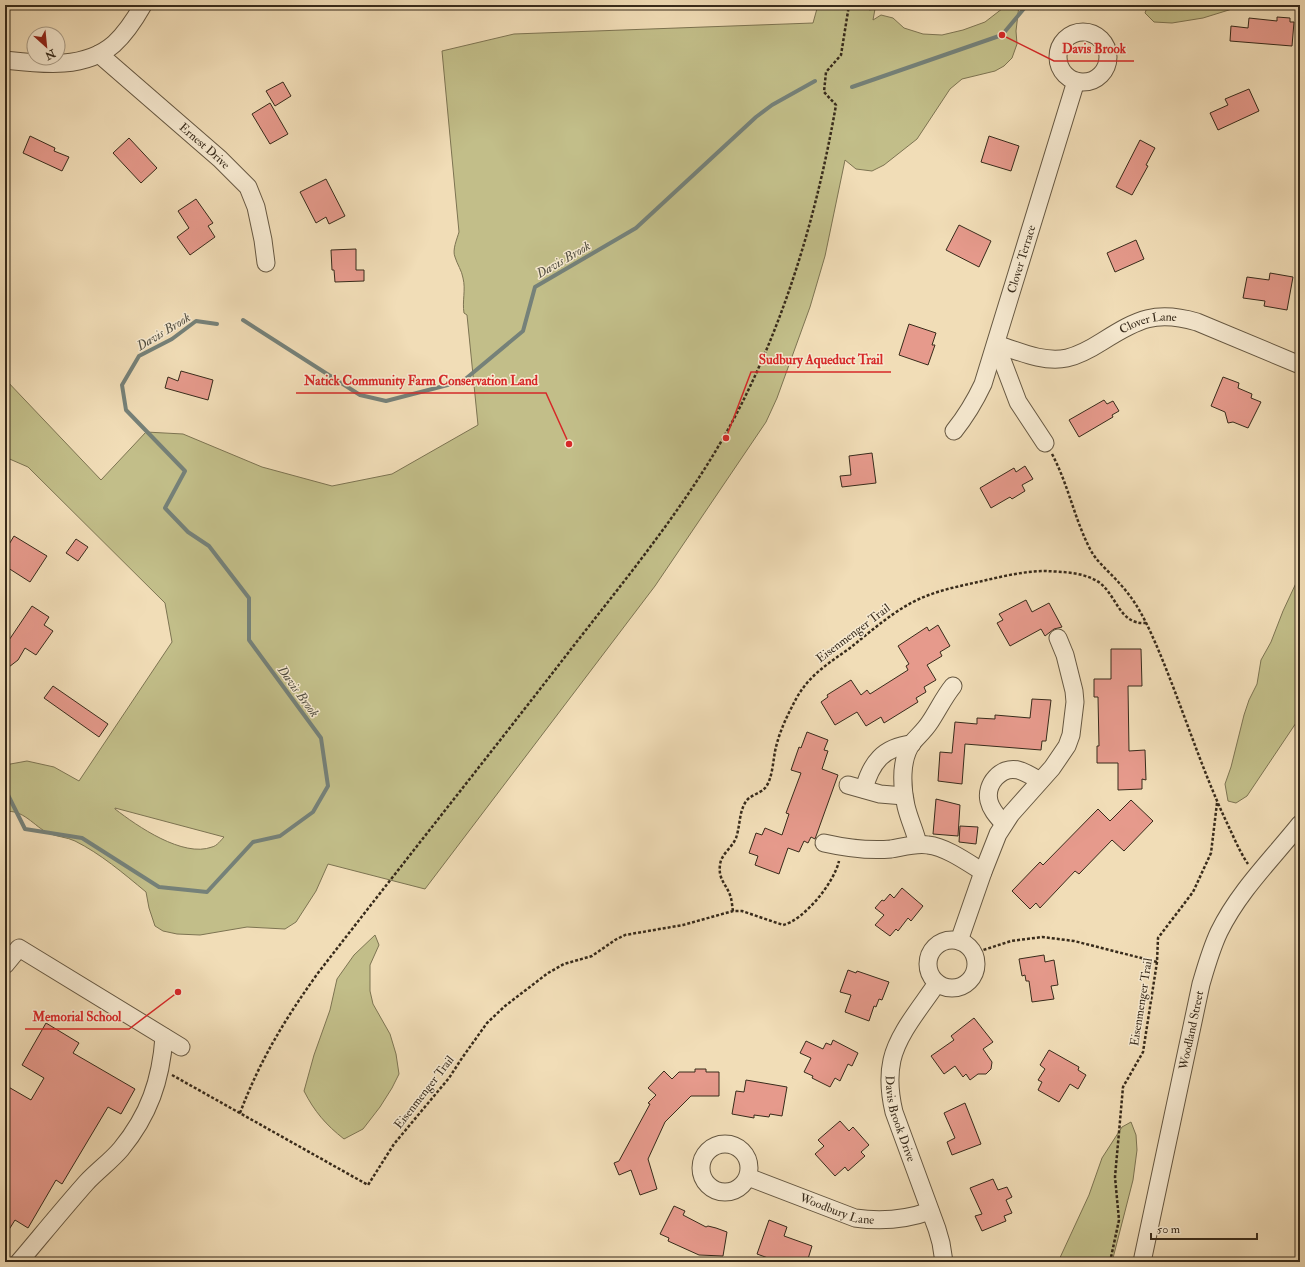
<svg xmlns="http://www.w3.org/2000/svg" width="1305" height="1267" font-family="'IM FELL Double Pica',serif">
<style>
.green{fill:#c2be89;stroke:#7d7452;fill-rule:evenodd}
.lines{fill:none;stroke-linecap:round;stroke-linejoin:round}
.stream{stroke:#758179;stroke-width:4}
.building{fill:#e69a8c;stroke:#382b1b}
.minor-casing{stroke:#665842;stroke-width:19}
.path{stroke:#382b1b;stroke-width:2.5;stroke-dasharray:3 2;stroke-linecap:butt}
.minor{stroke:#f6e9d0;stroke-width:17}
.labels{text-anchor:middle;stroke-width:3;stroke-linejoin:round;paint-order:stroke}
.street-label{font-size:12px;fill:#382b1b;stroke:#f6e9d0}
.water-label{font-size:13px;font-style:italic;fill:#524f42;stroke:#f6e9d0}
.leader{fill:none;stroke:#d62828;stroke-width:1.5}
.callout-dot{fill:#d62828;stroke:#f6e9d0;stroke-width:1.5}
.callout-label{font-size:13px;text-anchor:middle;font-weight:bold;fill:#d62828;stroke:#f6e9d0;stroke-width:3;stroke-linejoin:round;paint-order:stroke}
</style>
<rect width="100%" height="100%" fill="#f1ddb7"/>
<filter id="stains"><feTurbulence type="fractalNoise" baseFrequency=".005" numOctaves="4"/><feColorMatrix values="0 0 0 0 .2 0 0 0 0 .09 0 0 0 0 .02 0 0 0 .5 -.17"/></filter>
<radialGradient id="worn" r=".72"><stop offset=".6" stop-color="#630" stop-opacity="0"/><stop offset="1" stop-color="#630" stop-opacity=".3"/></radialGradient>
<path class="green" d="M 818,5 L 871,5 L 869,10 L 875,9 L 873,20 L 881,15 L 893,18 L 904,28 L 923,34 L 942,35 L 963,30 L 985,22 L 1007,5 L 1019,5 L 1016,31 L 1017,44 L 1012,58 L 1004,66 L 995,71 L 962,79 L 950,89 L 917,139 L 884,165 L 872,171 L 856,169 L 845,160 L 825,256 L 810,307 L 777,398 L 766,422 L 655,586 L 425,889 L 328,864 L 316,891 L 296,922 L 285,929 L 247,927 L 200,935 L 177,934 L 163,931 L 155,926 L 149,908 L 146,892 C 123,873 101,854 75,841 C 67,837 57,837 48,833 C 35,827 22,808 5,812 L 5,765 L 27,761 L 54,767 L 79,781 L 172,642 L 165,603 L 28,467 L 5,457 L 5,379 L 101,480 L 146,432 L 183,434 L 262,467 L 332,486 L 392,474 L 478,425 L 467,315 L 464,313 C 462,301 466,290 463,278 C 462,271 457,264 455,257 C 452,250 457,239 459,232 L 442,51 L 514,34 L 813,23 ZM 115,809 L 115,808 L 224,837 C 221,840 217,846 212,847 C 183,858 137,826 115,809 Z
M 1148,5 L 1245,5 L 1203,18 L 1172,23 L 1154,22 L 1145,13 Z
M 1300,556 L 1300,717 L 1247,796 L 1236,803 L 1228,801 L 1225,784 L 1231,767 L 1244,715 L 1249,700 L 1257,684 L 1261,660 L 1271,642 L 1283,611 L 1297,581 Z
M 375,935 L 379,945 L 370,965 L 370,991 L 373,1004 L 390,1034 L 396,1054 L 399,1074 L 392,1088 L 380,1107 L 363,1129 L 344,1139 C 326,1125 314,1111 304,1091 L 314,1055 L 330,1010 L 337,979 L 354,955 Z
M 1131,1122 L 1136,1135 L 1137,1150 L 1133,1180 L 1112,1262 L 1058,1262 L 1089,1195 L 1102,1158 L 1122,1127 Z"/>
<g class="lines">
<path class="stream" d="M 852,87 L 1002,35 L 1027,5
M 243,320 L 360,395 L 386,401 L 463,381 L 523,331 L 535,287 L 636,228 L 756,117 L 772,105 L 815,81
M 5,789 L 25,829 L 82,838 L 159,887 L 207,892 L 253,842 L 280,836 L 313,812 L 328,786 L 321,738 L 249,640 L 249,598 L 209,546 L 188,532 L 165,508 L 185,471 L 126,410 L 122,385 L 139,356 L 172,339 L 196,321 L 217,324"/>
</g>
<path class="building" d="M 1277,17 L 1290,18 L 1290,22 L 1294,22 L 1292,46 L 1230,41 L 1231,26 L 1248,28 L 1249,18 L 1277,21 Z
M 283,82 L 291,96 L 275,106 L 266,91 Z
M 1249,89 L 1259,111 L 1218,130 L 1210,113 L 1228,105 L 1225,99 Z
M 270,103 L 288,134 L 270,144 L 252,114 Z
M 30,136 L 55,148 L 54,151 L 69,157 L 62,171 L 23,153 Z
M 989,136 L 1019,146 L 1011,171 L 981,162 Z
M 129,138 L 157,168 L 141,183 L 113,153 Z
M 1140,140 L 1155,148 L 1146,165 L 1148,166 L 1132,195 L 1116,187 Z
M 326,179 L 345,216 L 329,224 L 326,217 L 316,223 L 300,192 Z
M 196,199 L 213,223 L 208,226 L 215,237 L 190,255 L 177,237 L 189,228 L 178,211 Z
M 959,225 L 991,241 L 979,267 L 946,250 Z
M 1136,240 L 1144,259 L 1115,272 L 1107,253 Z
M 356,249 L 356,270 L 364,270 L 364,281 L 335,282 L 334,270 L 332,270 L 331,250 Z
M 1270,273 L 1293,277 L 1287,310 L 1264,306 L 1265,301 L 1243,298 L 1247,277 L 1269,280 Z
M 909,324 L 936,333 L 932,345 L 935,345 L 928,365 L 899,355 Z
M 181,371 L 213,380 L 208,400 L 165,388 L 168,377 L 178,381 Z
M 1223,377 L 1239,383 L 1238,388 L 1252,394 L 1251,398 L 1261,402 L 1248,428 L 1233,422 L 1228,423 L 1225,412 L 1211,406 Z
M 1104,400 L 1107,404 L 1113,401 L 1119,411 L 1112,415 L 1113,417 L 1079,437 L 1069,420 Z
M 872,453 L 876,483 L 842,487 L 840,476 L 851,475 L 849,456 Z
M 1025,466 L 1033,479 L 1022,485 L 1025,491 L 1012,499 L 1010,497 L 991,508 L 980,488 L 1014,468 L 1016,472 Z
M 14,536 L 47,556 L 30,582 L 5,566 L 5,551 Z
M 76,539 L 88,547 L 78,561 L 66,553 Z
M 1026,600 L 1032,612 L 1049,603 L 1062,627 L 1054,629 L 1045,636 L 1041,629 L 1010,646 L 997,623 L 1003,620 L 999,614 Z
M 32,606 L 49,617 L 44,625 L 53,631 L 36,655 L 25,648 L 18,660 L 5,670 L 5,646 Z
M 938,625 L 950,646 L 940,652 L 942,656 L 927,665 L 936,680 L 924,687 L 926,692 L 916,698 L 918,702 L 884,723 L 881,717 L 866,726 L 857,712 L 835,725 L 821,702 L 828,697 L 827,695 L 851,680 L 861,695 L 867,690 L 870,694 L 908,670 L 906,666 L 909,664 L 898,646 L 927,627 L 929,631 Z
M 1111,649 L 1141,649 L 1142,686 L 1128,686 L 1129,751 L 1145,750 L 1146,780 L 1142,779 L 1142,789 L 1118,790 L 1118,763 L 1097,763 L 1097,746 L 1099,746 L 1098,697 L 1094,697 L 1094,679 L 1111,679 Z
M 53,686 L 108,724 L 99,737 L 44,698 Z
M 1032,699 L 1051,700 L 1046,741 L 1042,741 L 1041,750 L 965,744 L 962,784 L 938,781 L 940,752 L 952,753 L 955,722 L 977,724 L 977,718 L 995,719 L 995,715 L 1030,718 Z
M 807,732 L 828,740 L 824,750 L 828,751 L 822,769 L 838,775 L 815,839 L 811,837 L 808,843 L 804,841 L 799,852 L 788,848 L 779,874 L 755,865 L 758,856 L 749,853 L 756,833 L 762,835 L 765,828 L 782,835 L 789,814 L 786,813 L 801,773 L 791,770 L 799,747 L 801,748 Z
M 936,799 L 960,805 L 958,836 L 933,834 Z
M 1131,800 L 1153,821 L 1124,851 L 1112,840 L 1079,874 L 1075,871 L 1040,908 L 1036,903 L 1030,909 L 1012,891 L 1040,862 L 1043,865 L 1098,809 L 1110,821 Z
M 960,826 L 978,827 L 976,844 L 959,842 Z
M 902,888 L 923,906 L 911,921 L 908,918 L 898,931 L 896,929 L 890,936 L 875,925 L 884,915 L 875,908 L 882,900 L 884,901 L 890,894 L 894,898 Z
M 1044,955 L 1045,962 L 1054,960 L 1058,985 L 1051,986 L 1054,999 L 1032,1002 L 1029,981 L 1026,981 L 1025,975 L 1022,976 L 1019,959 Z
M 848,970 L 856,973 L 857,971 L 889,982 L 882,1000 L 879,999 L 876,1007 L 874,1006 L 869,1021 L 845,1012 L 851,995 L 840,992 Z
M 974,1018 L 993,1042 L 983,1049 L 992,1062 L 991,1069 L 986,1074 L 978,1074 L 970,1080 L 966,1074 L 963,1077 L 955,1066 L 944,1074 L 931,1056 L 954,1040 L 951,1036 Z
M 46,1023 L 79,1043 L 73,1053 L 135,1089 L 121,1114 L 108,1107 L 62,1184 L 56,1180 L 28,1228 L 15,1220 L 5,1236 L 5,1085 L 31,1100 L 44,1078 L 22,1065 Z
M 833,1040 L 858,1053 L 852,1066 L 848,1064 L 840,1081 L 835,1078 L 830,1087 L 812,1078 L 813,1076 L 804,1072 L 811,1058 L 800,1053 L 806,1041 L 823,1049 L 826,1043 L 831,1045 Z
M 1049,1050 L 1079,1067 L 1078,1070 L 1086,1075 L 1078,1089 L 1070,1084 L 1059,1102 L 1038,1090 L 1042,1082 L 1038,1080 L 1045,1069 L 1040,1065 Z
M 695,1069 L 706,1069 L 706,1072 L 719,1072 L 719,1096 L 691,1096 L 665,1122 L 648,1159 L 657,1189 L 640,1195 L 631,1170 L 619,1175 L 614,1163 L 619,1161 L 650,1104 L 648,1103 L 656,1095 L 648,1088 L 664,1071 L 672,1079 L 679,1072 L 695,1072 Z
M 746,1080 L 787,1087 L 782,1116 L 770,1114 L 769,1117 L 754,1115 L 754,1118 L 732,1114 L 736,1091 L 744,1092 Z
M 965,1103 L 981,1144 L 952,1155 L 947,1142 L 955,1138 L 944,1113 Z
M 840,1121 L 849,1131 L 853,1127 L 869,1145 L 861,1152 L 865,1156 L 848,1171 L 845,1167 L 835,1176 L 815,1154 L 824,1146 L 818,1140 Z
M 993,1179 L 998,1190 L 1007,1187 L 1012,1197 L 1006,1200 L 1012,1213 L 1004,1216 L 1006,1221 L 982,1231 L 975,1216 L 982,1214 L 970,1188 Z
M 674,1206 L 685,1211 L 683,1215 L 706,1227 L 708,1226 L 716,1228 L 727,1232 L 723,1256 L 699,1255 L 668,1241 L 669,1238 L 660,1234 Z
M 769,1220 L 787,1227 L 784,1236 L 812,1246 L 807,1262 L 779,1262 L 757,1254 Z"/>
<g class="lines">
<g class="minor-casing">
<g id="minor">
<circle cx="1083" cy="57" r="25"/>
<path id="s1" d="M 99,54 L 220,159 L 248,187 L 256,207 L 263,240 L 266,263"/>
<path d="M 5,60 C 41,64 84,70 114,44 C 126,33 135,19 143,5"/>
<path id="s2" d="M 996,344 C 1018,351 1043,363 1067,358 C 1080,355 1092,348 1103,341 C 1138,319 1156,310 1197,322 L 1300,365"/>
<path d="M 996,344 L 1018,402 L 1045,443"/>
<path id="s3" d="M 954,431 C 966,416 975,401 983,384 L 1076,81"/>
<path d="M 848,785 L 880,794 L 904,796"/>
<path d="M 864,789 C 871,763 883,747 912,744"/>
<path d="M 1004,824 C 998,817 991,810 989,801 C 985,784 1001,766 1018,770 C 1026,772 1033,777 1040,781"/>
<path d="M 824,843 C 846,848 869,851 891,849 C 903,847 916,843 928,845 C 946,847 967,862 983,872"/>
<path d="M 918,844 C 915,831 909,819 906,806 C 902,787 900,760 912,743 C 918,736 925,730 930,722 C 938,710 944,697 953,686"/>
<circle cx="952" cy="964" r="24"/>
<path d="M 959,941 L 983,872 L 998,834 L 1011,814 L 1052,768 L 1067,746 L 1071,735 L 1075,702 L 1074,691 L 1065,655 L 1058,638"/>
<path d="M 5,965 L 19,948 L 181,1047"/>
<path id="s4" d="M 937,983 C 922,1006 898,1033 892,1060 C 888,1078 890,1095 894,1112 L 937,1229 L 941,1243 L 944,1262"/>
<circle cx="725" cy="1168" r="24"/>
<path id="s5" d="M 748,1177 L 855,1218 C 882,1222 905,1220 930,1211"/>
<path d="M 19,1262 C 41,1236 63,1209 86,1183 C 97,1171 111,1161 121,1149 C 149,1115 161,1080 164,1037"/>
<path id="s6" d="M 1142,1262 L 1201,984 C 1206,967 1211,949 1219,932 C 1239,891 1272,859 1300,824"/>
</g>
</g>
<path class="path" d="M 1052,454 C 1068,484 1074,517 1089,547 C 1096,562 1110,572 1120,584 C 1138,603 1148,626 1158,649 C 1182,706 1200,765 1226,821 C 1233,835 1239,851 1248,864
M 733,911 C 732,906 732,900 730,895 C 726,884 718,879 720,865 C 721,854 732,848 736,838 C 740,827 739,813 745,803 C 749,795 760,794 765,788 C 773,779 773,758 776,747 C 780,730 788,714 796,699 C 809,675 829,663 850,648 C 870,632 890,614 913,602 C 934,591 956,587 978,582 C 1000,577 1023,571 1046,571 C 1062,572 1082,572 1097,581 C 1117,593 1118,625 1146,623
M 974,953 L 1011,941 L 1042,937 L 1074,941 L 1157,962
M 172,1075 L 368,1185 L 394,1144 L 449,1078 L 462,1058 L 487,1023 L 505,1006 L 548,973 L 564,964 L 592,956 L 615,940 L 625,935 L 683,925 L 733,911 L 742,911 L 783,925 C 804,920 834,883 839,861
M 240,1113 C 260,1060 285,1019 318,973 C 403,863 490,754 575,644 C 635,567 698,491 742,403 C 789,309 818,208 836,105 L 824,92 L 826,72 L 841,55 L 849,5
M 1110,1262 L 1119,1220 L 1115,1177 L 1123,1087 L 1143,1052 L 1157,962 L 1158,938 L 1193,892 L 1211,853 L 1217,803"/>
<use href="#minor" class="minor"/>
</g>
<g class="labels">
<g class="street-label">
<text dy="4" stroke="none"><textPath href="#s1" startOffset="140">Ernest Drive</textPath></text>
<text dy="4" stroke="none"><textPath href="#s3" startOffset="186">Clover Terrace</textPath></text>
<text dy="4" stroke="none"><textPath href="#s2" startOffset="163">Clover Lane</textPath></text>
<text transform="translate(853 633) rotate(-37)" y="4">Eisenmenger Trail</text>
<text transform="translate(1141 1002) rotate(-81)" y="4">Eisenmenger Trail</text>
<text dy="4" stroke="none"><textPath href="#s6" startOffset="237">Woodland Street</textPath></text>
<text transform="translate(424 1092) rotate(-52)" y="4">Eisenmenger Trail</text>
<text dy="4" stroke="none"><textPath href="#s4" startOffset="150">Davis Brook Drive</textPath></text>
<text dy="4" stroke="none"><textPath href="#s5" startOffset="95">Woodbury Lane</textPath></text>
</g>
<g class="water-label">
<text transform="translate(563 259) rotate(-30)" y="5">Davis Brook</text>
<text transform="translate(163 331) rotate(-31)" y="5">Davis Brook</text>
<text transform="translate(299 691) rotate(54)" y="5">Davis Brook</text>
</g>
</g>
<path class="leader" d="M1002 35L1054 61H1134M726 438L751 372H891M569 444L546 393H296M178 992L129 1029H25"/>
<g class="callout-dot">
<circle cx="1002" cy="35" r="4"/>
<circle cx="726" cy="438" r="4"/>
<circle cx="569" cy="444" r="4"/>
<circle cx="178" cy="992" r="4"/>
</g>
<g class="callout-label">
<text x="1094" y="53">Davis Brook</text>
<text x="821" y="364">Sudbury Aqueduct Trail</text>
<text x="421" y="385">Natick Community Farm Conservation Land</text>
<text x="77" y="1021">Memorial School</text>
</g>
<rect width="1305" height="1267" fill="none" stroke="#f1ddb7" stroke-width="20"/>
<rect x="6" y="6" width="1293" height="1255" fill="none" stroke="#382b1b" stroke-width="2"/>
<rect x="10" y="10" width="1285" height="1247" fill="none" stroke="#382b1b"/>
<g transform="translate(46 46) rotate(153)"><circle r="19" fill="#f6e9d0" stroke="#aa9d88"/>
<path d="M0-3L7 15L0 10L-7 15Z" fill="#8f2418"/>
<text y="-6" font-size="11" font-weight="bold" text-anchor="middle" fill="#382b1b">N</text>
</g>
<path d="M1151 1233v6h106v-6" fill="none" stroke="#382b1b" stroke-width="2"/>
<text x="1157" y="1233" font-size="12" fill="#382b1b" stroke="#f6e9d0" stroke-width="3" paint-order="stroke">50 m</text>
<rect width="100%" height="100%" filter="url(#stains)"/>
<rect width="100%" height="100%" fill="url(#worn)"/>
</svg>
